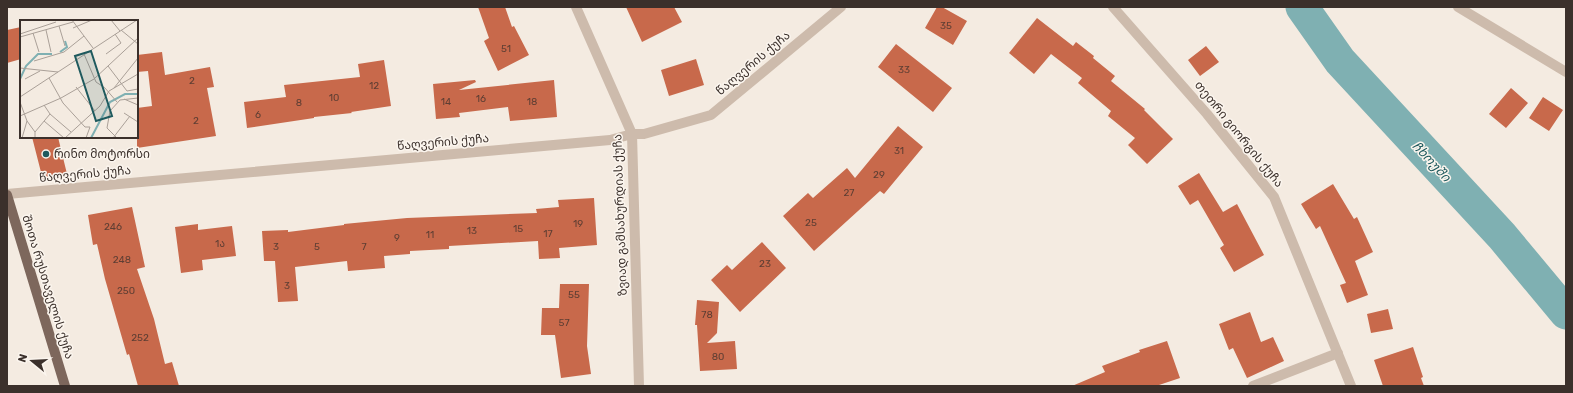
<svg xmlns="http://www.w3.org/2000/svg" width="1573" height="393" font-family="Rubik,'Noto Sans Georgian',sans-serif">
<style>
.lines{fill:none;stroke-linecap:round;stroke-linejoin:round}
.river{stroke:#7fb0b2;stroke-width:33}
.building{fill:#c8694b}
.minor{stroke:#cdbbac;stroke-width:10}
.major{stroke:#7d675c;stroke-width:10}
.poi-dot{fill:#1f5a5e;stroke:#fbf5ee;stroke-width:1.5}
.labels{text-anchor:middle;stroke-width:3;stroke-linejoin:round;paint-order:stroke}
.number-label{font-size:10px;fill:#5e3e33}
.street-label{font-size:12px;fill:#3b302b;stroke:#fbf5ee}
.poi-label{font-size:12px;fill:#3b302b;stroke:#fbf5ee;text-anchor:start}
.water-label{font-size:13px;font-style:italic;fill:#1f5a5e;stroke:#fbf5ee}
.inset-river{fill:none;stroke:#7fb0b2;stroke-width:2}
.inset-road{fill:none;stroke:#aaa098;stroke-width:1}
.view{fill:#1f5a5e;fill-opacity:0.15;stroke:#1f5a5e;stroke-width:2}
.inset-edge{fill:none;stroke:#3b302b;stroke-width:2}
</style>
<rect width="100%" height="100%" fill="#f4ebe1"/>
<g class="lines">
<path class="river" d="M 1302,7 L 1340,61 L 1502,236 L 1566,313"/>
</g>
<path class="building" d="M 478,7 L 505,7 L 512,27 L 514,26 L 529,55 L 498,71 L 484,41 L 489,38 Z
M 626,7 L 674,7 L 682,22 L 642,42 Z
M 937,7 L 942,7 L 967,21 L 953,45 L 925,28 Z
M 1037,18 L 1073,46 L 1076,42 L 1094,56 L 1093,58 L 1115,76 L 1111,81 L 1145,109 L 1144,110 L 1173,139 L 1147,164 L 1128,145 L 1135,138 L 1108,116 L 1111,111 L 1078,83 L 1082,78 L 1051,54 L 1034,74 L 1009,53 Z
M 21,27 L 21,59 L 7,63 L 7,30 Z
M 896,44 L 952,88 L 933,112 L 878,67 Z
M 1206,46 L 1219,62 L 1200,76 L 1188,60 Z
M 162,52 L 165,75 L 210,67 L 214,87 L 207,88 L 216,136 L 137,148 L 137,108 L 152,106 L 148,71 L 137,72 L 137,55 Z
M 696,59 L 704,85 L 669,96 L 661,70 Z
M 384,60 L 391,106 L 351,112 L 352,113 L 314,117 L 314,118 L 247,128 L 244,102 L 286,97 L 284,85 L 360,77 L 358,64 Z
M 475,80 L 476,82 L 459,90 L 554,80 L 557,117 L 510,121 L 508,107 L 459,113 L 460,117 L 436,119 L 433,84 Z
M 1511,88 L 1528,103 L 1506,128 L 1489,114 Z
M 1543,97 L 1563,110 L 1549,131 L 1529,118 Z
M 898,126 L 923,147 L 884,194 L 880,191 L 814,251 L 783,216 L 808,193 L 813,198 L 847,168 L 855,178 Z
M 32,137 L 58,137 L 67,174 L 43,180 Z
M 1199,173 L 1223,212 L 1237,204 L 1264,255 L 1234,272 L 1220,248 L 1224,245 L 1198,200 L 1190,205 L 1178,186 Z
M 1333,184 L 1354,219 L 1357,217 L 1373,252 L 1355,261 L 1368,295 L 1347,303 L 1340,285 L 1346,283 L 1320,226 L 1316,229 L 1301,204 Z
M 594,198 L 597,245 L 559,248 L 560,258 L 539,259 L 538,241 L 449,246 L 449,249 L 410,251 L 410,254 L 384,256 L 385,268 L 348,271 L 347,261 L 295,267 L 298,301 L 278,302 L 275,261 L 264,261 L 262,231 L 288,230 L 288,232 L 344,225 L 344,224 L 407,218 L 537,213 L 536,209 L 559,207 L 558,200 Z
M 132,207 L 145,267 L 137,269 L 154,319 L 165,364 L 172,362 L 179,386 L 138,386 L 129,354 L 127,355 L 105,279 L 97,244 L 93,245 L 88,215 Z
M 198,224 L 198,230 L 232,226 L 236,256 L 202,260 L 203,270 L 181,273 L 175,227 Z
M 762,242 L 786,268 L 740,312 L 711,280 L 727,265 L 732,270 Z
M 560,284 L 589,284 L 587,346 L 591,374 L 561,378 L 555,335 L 541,335 L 542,308 L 559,308 Z
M 697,300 L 719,302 L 717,333 L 707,343 L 735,341 L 737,369 L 700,371 L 697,325 L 695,325 Z
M 1388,309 L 1393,329 L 1371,333 L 1367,314 Z
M 1250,312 L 1261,342 L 1273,337 L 1284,361 L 1247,378 L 1233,348 L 1229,350 L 1219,324 Z
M 1167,341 L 1180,378 L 1156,386 L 1072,386 L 1105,372 L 1102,366 L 1140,352 L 1139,350 Z
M 1413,347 L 1423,377 L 1421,378 L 1424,386 L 1383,386 L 1374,360 Z"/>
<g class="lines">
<path class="minor" d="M 576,7 L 632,134 L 639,386
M 1113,7 L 1207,114 L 1274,197 L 1351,386
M 1458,7 L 1566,72
M 7,194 L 610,140 L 632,134 L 644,134 L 711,115 L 841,7
M 1253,386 L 1338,353"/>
<path class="major" d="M 7,195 L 65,386"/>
</g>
<circle class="poi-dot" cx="46" cy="154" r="4"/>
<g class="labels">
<g class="number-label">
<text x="946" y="29">35</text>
<text x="506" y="52">51</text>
<text x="904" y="73">33</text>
<text x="192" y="84">2</text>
<text x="374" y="89">12</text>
<text x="334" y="101">10</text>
<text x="481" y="102">16</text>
<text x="446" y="105">14</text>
<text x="532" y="105">18</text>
<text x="299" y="106">8</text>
<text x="258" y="118">6</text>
<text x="196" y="124">2</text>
<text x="899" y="154">31</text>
<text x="879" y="178">29</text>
<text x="849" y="196">27</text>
<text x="811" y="226">25</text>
<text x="578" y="227">19</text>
<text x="113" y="230">246</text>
<text x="518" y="232">15</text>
<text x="472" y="234">13</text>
<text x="548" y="237">17</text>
<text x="430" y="238">11</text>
<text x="397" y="241">9</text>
<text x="220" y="247">1ა</text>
<text x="276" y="250">3</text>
<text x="317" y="250">5</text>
<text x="364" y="250">7</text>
<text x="122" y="263">248</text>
<text x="765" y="267">23</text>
<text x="287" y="289">3</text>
<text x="126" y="294">250</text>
<text x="574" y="298">55</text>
<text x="707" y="318">78</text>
<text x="564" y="326">57</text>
<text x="140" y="341">252</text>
<text x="718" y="360">80</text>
</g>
<g class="street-label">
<text transform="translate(753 63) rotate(-40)" y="4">წაღვერის ქუჩა</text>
<text transform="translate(1239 134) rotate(51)" y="4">თეთრი გიორგის ქუჩა</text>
<text transform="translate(443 142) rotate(-5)" y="4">წაღვერის ქუჩა</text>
<text transform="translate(85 174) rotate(-5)" y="4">წაღვერის ქუჩა</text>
<text transform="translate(620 215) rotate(-92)" y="4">ზვიად გამსახურდიას ქუჩა</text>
<text transform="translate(48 287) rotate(73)" y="4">შოთა რუსთაველის ქუჩა</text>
</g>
<g class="poi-label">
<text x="54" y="158">რინო მოტორსი</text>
</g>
<g class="water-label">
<text transform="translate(1432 161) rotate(47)" y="5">ჩხოუში</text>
</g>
</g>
<g transform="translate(20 20)">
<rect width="118" height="118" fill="#f4ebe1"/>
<path class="inset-river" d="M 40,32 L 47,27 L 45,21M 0,59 L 6,46 L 18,34 L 32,34M 71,118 L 90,82 L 105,74 L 118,74"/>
<path class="inset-road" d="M 52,0 L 73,28M 91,0 L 100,11M 39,6 L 45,26M 53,8 L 72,0M 26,10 L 31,32M 101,10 L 118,24M 13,13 L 19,32M 0,14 L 36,2M 0,17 L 53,2M 64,34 L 76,62 L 85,68 L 97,82M 86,34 L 101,23 L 95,14M 14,41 L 44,32 L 64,16M 88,46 L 107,71 L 118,69M 0,48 L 38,52M 29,58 L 43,83 L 65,107 L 70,107 L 66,118M 5,59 L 20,51M 56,67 L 75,91M 94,68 L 118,38M 0,77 L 117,0M 104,79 L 118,85M 0,82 L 7,101 L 2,118M 24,85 L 30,94 L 51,112M 104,93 L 118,102M 0,96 L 41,78 L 74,59 L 118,18M 7,101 L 15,112M 24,101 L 44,118M 15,118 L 15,112 L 30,94M 45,118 L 80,86 L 89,71 L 118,54M 93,118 L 110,96M 97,118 L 87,108 L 90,91 L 100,80 L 118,78"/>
<path class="view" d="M 71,31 L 92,96 L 76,101 L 55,36 Z"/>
<rect width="118" height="118" class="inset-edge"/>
</g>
<rect width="1573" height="393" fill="none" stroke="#3b302b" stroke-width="16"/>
<g transform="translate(32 361) rotate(288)" stroke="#fbf5ee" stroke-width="3" paint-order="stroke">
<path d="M0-3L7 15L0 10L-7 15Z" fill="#3b302b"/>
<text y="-6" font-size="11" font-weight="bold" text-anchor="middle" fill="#3b302b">N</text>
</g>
</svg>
